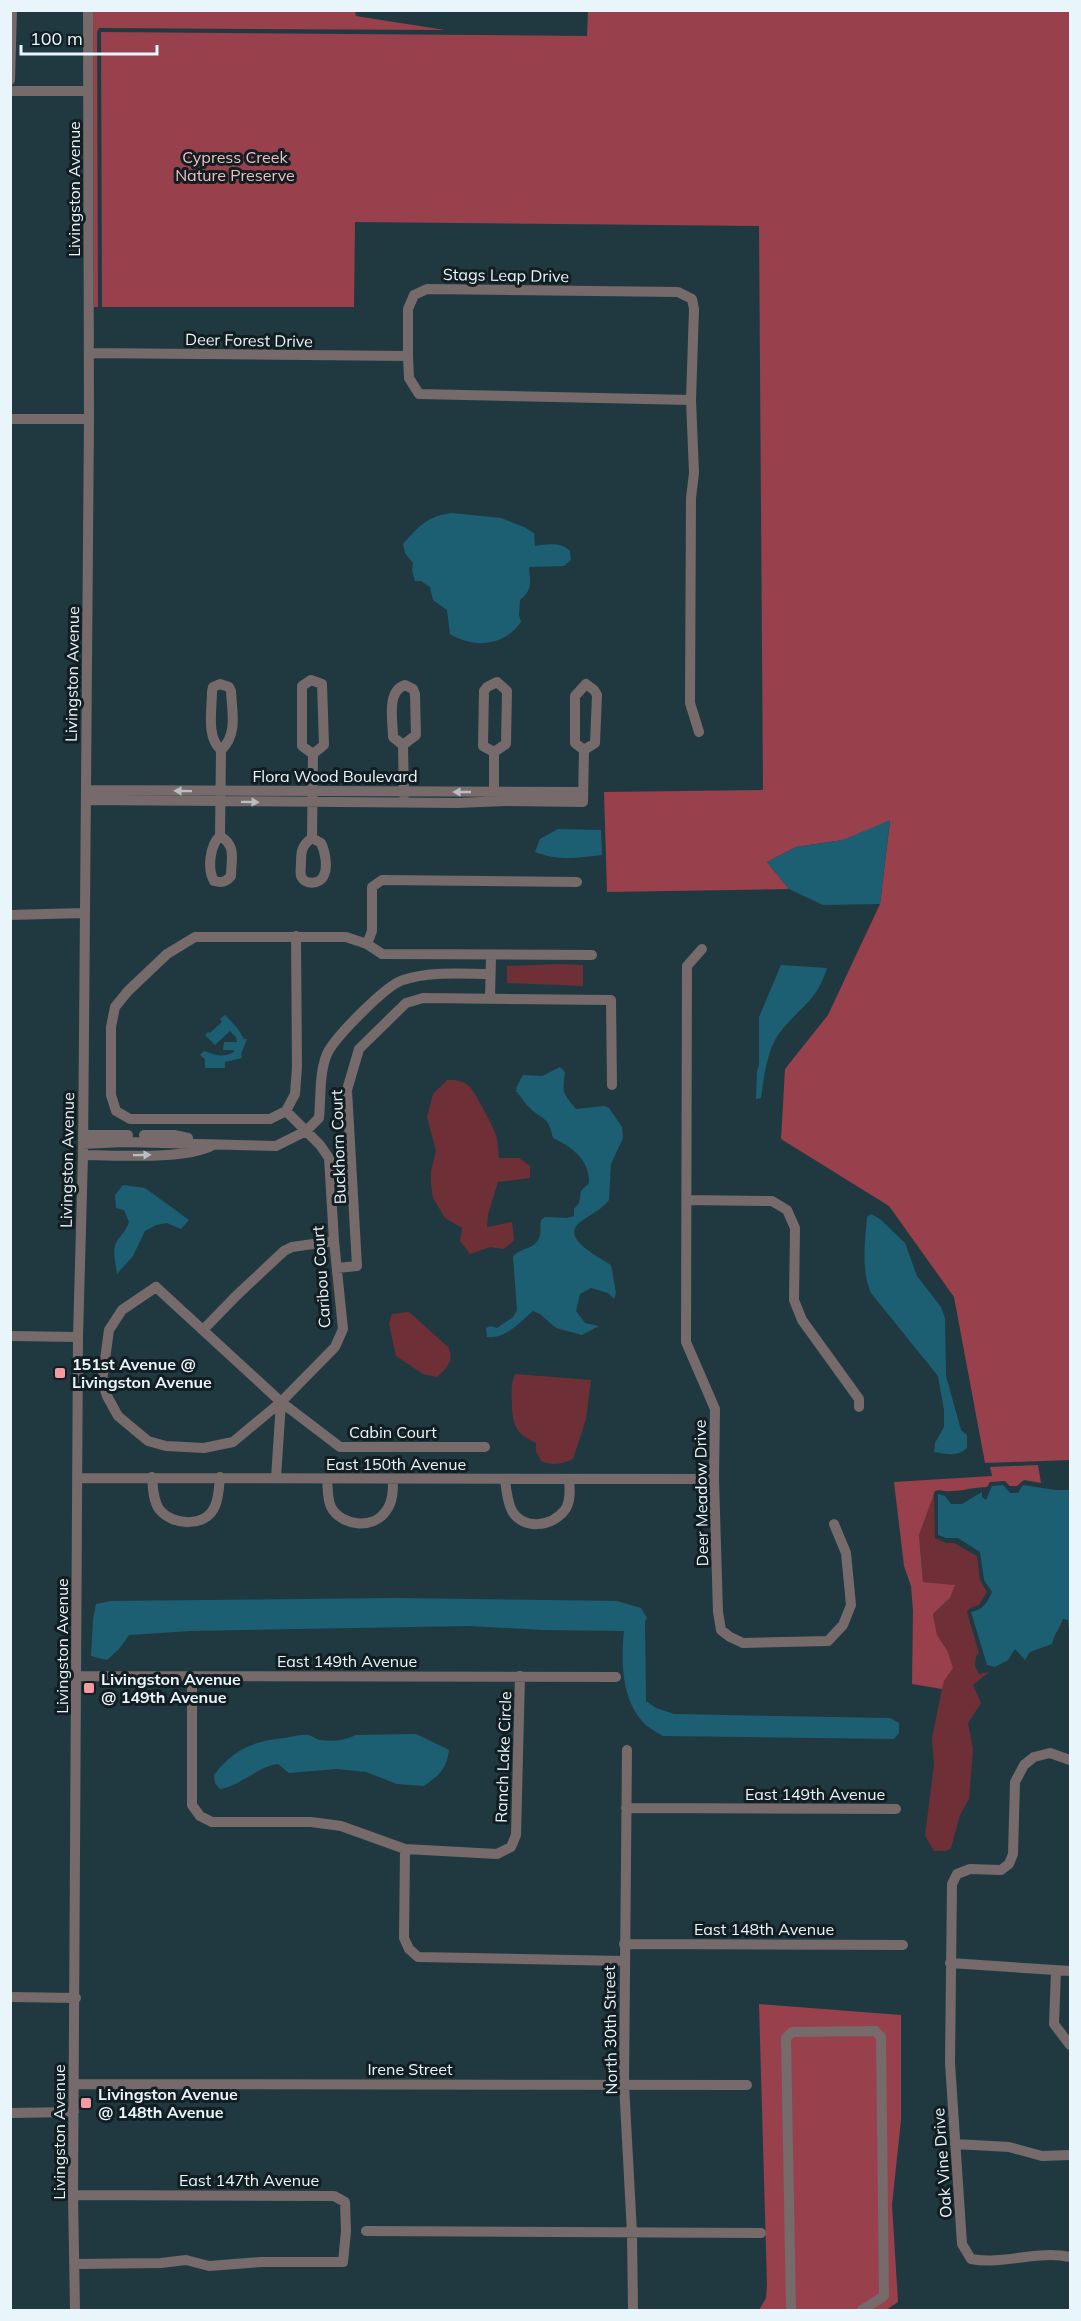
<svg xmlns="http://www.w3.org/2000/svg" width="1081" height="2321" font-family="Mulish,sans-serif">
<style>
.green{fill:#6f2f37}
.forest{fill:#98404c}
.water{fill:#1d5f72}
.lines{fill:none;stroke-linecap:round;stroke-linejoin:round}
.minor{stroke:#766a6a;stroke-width:10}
.oneway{fill:#babec2}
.poi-dot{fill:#f49aa2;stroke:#131e22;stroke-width:2}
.labels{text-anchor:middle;stroke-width:6;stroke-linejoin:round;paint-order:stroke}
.park-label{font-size:16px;fill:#f2bfc2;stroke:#131e22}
.street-label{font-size:16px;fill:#e8f6fc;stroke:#131e22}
.poi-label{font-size:16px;font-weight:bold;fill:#e8f6fc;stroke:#131e22;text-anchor:start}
</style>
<rect width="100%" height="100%" fill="#203941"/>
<path class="green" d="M 559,964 L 583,965 L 583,986 L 507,983 L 507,966 Z
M 447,1080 C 454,1080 463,1080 469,1086 C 474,1090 494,1128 496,1135 C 498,1142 498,1151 499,1158 L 519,1158 L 530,1166 L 530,1178 L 498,1182 L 488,1214 L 487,1227 L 512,1222 L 514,1240 L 504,1249 L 490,1247 L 470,1254 L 460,1241 L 462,1228 L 445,1218 L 433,1198 L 431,1184 L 431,1171 L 436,1151 L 427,1117 L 433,1094 Z
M 409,1312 L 448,1347 C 455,1360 447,1368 437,1377 L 423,1374 L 396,1356 L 389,1324 L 392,1314 Z
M 515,1374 L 591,1380 L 586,1419 L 573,1459 C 562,1464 554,1466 541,1461 L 536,1451 L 536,1443 C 517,1434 513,1427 512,1407 C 512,1394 510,1386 515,1374 Z
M 932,1496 L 934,1496 L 935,1538 L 946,1543 L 954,1543 L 977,1556 L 980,1580 L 987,1592 L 979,1605 L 970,1608 L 967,1612 L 979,1653 L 976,1656 L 975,1666 L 979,1674 L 989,1672 L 973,1685 L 981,1703 L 968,1723 L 973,1749 L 969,1799 L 960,1815 L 951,1848 L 946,1851 L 934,1851 L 925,1836 L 934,1764 L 932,1738 L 942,1689 L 947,1650 L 937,1635 L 933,1614 L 950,1598 L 954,1585 L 923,1582 L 919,1535 Z"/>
<path class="forest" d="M 93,11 L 355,11 L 356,16 L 445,30 L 99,28 L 97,32 L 98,307 L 94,307 Z
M 588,11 L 1070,11 L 1070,1460 L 985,1463 L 954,1297 L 889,1206 L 781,1139 L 785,1069 L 828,1015 L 880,904 L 890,821 L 843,840 L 796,847 L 767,862 L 789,889 L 607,892 L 604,792 L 763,790 L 759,226 L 355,222 L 354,307 L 102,307 L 101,32 L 587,36 Z
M 1038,1465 L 1041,1483 L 1024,1480 L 1017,1486 L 1010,1486 L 1005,1481 L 990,1482 L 987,1487 C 971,1487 954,1494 939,1490 L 935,1491 L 919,1535 L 923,1582 L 955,1585 L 950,1598 L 933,1614 L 937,1635 L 947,1650 L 953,1668 L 944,1681 L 942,1689 L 912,1684 L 913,1611 L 911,1586 L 904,1566 L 894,1482 L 992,1476 L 990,1467 Z
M 759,2004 L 901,2015 L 901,2120 L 892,2205 L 898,2302 L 886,2310 L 759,2310 L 766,2298 L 767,2285 Z"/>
<path class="water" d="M 452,513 L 501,518 L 524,527 L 534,533 L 535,546 C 548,544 561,542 570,551 L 571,560 L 564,566 L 529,567 C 530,583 533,589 520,600 L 519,615 L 521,622 C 504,646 475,649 450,634 L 447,610 L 433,600 L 430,587 L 421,581 L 415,581 L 412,570 L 413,563 L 405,553 L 403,544 C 419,526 427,516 452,513 Z
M 890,820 L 880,904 L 823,905 L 789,889 L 767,862 L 796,847 L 843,840 Z
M 558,829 L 601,830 L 602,855 C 578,858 558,861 535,852 L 540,839 Z
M 781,965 L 827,968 C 817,1001 801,1006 781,1031 C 767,1048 764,1077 761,1098 L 756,1099 L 757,1070 L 759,1066 L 759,1017 Z
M 225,1015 L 238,1029 L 244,1039 L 247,1039 L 241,1054 L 242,1058 L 225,1062 L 225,1068 L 205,1068 L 205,1059 L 200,1055 L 204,1051 C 214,1054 221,1059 234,1052 L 234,1050 L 223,1050 L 224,1042 L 237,1042 L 236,1037 L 230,1031 L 215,1045 L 205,1035 L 208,1032 L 210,1033 L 222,1022 L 220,1019 Z
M 560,1067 L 565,1072 C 562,1095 563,1093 576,1109 L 604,1106 L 609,1108 L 622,1127 L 623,1138 L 611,1164 L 609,1200 C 601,1210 593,1213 583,1220 C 557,1237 596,1255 611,1265 L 616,1293 L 614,1299 L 608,1293 L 591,1288 L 580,1294 L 576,1311 L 585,1323 L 599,1326 L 582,1335 L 556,1328 L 540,1314 L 533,1311 C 520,1322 506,1339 487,1337 L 486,1328 L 491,1326 L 497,1328 L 513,1317 L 517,1310 L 513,1257 C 520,1247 537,1250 540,1235 C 541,1230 540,1225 541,1220 L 545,1217 L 567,1218 L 574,1216 L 574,1209 L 579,1203 L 581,1191 L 589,1183 C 590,1160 572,1147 553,1138 C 548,1115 544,1122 530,1108 C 524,1103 521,1096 515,1090 L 517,1090 L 516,1088 L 523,1075 L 542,1076 Z
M 123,1185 L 145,1188 L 189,1220 L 181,1229 L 167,1223 L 156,1225 L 145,1231 L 133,1256 L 117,1274 C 116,1265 112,1252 116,1243 C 119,1236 126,1232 129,1222 L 124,1210 L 116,1208 L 115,1195 Z
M 871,1214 L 880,1219 L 905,1243 L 917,1276 L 941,1307 L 945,1318 L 946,1376 L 961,1430 L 967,1435 L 967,1448 C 957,1457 947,1454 934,1452 L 935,1443 L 944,1427 L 944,1410 L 938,1376 L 871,1293 C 861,1271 865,1241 867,1217 Z
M 1003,1485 L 1010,1493 L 1018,1493 L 1023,1485 L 1055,1490 L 1070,1490 L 1070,1642 L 1068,1620 L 1063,1619 C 1060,1628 1054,1634 1052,1644 L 1030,1652 L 1025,1660 L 1015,1649 L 1008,1660 L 995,1667 L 987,1665 L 971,1612 C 984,1609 987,1603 992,1592 L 984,1580 L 980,1552 L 958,1538 L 946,1538 L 938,1535 L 938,1494 L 945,1496 L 951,1504 L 962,1504 L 982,1492 L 982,1497 L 986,1500 L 992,1486 Z
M 396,1598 L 617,1601 L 641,1608 L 647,1618 L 645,1621 L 646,1701 L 656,1708 L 674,1714 L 890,1718 L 899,1723 L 899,1733 L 894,1739 L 663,1736 C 657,1732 648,1728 643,1722 C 621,1698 621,1660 624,1631 L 544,1630 L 469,1626 L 190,1631 L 129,1635 L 119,1649 L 107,1660 L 91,1656 L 93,1620 L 96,1604 L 111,1601 Z
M 416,1734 L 449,1750 C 446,1770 440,1774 424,1786 L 397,1784 L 366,1772 L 337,1769 L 289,1773 L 278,1764 C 256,1767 241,1786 220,1789 L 215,1783 L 214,1775 C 234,1749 253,1741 285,1738 C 292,1737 300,1734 308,1735 C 312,1736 316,1739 320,1740 C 332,1742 346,1740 356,1735 Z"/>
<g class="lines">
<path class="minor" d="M 10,80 L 12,10
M 10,91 L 88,91
M 89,353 L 408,356
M 691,400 L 419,394 L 409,378 L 408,356 L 408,309 L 414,295 L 427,289 L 678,292 L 692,299 L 694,309 L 691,400 L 694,473 L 691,498 L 690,703 L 699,732
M 10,419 L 89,419
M 403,745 L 416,735 L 415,694 L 413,689 L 405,685 C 386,691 393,721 393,737 L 403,745 L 404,795
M 494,752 L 506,744 L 507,691 L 497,682 L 487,687 L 484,691 L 483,746 L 494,752 L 494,798
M 86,790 L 583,792
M 86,800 L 457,803 L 505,801 L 583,802 L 584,750 L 575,743 L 575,696 L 586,684 L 594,690 L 597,695 L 595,743 L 584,750
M 220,836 C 237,846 231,859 231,876 C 226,882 222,883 214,881 C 207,869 210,845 220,836 L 221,750 C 206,737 212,710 212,692 L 213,687 L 220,684 L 229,687 L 231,691 C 232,712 238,735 221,750
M 312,838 L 321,843 C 325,851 328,867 324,875 C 321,884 305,886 301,876 C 300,873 301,866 301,862 C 301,851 302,845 312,838 L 313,754 L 302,746 L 302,686 L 311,680 L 322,684 L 324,745 L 313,754
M 10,915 L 84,913
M 367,944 L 372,931 L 372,887 L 382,880 L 577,882
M 702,949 L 687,966 L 686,1342 L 715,1409 L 714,1479 L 718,1612 L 721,1630 L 730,1637 L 743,1643 L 828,1641 L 843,1625 L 851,1605 L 846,1553 L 834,1524
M 490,998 L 491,956
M 286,1111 L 295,1094 L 297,1067 L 296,936
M 83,1135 L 128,1135
M 144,1135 L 174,1135 L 188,1138
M 83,1144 L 124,1142 L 276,1146 L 306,1131 L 319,1118 C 321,1098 319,1073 327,1054 C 334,1038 386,985 403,980 C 430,971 462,974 490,974
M 83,1155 C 117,1155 183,1160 211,1146
M 687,1200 L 772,1201 L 787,1210 L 795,1228 L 794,1300 L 802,1320 L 859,1399 L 859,1407
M 337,1268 L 357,1266 L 347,1090 L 359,1049 L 406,1003 L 423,998 L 611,1000 L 612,1085
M 203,1330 L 236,1296 L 284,1251 L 292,1247 L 334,1241
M 10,1336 L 78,1337
M 281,1402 L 233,1442 L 204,1448 L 166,1446 L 148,1441 L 118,1416 L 107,1396 L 102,1381 L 109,1330 L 122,1310 L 156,1287 L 281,1402 L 340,1447 L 485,1447
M 152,1477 C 153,1488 153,1500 159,1509 C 172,1526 206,1528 215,1506 C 219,1497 219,1486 220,1477
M 78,1478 L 714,1479
M 276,1478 L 281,1402 L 335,1347 L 343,1329 L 334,1241 L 329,1158 L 320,1145 L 286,1111 L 270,1119 L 130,1119 L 116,1111 L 111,1095 L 111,1027 L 115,1007 L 128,991 L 167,954 L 195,937 L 346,937 L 367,944 L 382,954 L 592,955
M 327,1479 C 328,1488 327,1498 331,1507 C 341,1526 373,1530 386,1511 C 393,1502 393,1490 393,1480
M 505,1479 C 506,1489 507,1501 512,1511 C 523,1530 551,1527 564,1511 C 571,1503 570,1490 569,1480
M 77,1676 L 616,1677
M 192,1677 L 192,1805 L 200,1816 L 212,1822 L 311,1822 L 341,1826 L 405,1849 L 497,1854 L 511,1847 L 516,1835 L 520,1676
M 627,1750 L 624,2084 L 632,2233 L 633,2310
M 1070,1760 L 1050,1753 L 1034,1757 L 1024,1765 L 1015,1782 L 1013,1854 L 1009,1864 L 1001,1870 L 970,1869 L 957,1874 L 952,1884 L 950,2063 L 962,2244 L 971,2259 C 1003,2265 1038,2250 1070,2257
M 626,1808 L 896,1809
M 405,1849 L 404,1938 L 409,1949 L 418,1957 L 624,1961
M 624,1944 L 903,1945
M 950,1963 L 1070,1971
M 1056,1971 L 1054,2024 L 1070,2045
M 10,1997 L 76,1998
M 74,2084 L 747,2085
M 10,2113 L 74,2112
M 955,2144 L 1009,2147 L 1042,2156 L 1070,2155
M 73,2195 L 334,2196 L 345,2202 L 346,2231 L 343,2262 L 261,2262 L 209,2266 L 186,2260 L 161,2263 L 75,2264
M 366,2231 L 761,2233
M 75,2310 L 73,2195 L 78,1337 L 83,1155 L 89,419 L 88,10
M 791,2310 L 786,2038 L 792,2032 L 875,2031 L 881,2037 L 884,2296 L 862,2310"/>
</g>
<defs><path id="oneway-solid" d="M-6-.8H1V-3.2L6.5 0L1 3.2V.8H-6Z" transform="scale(1.5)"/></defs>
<g class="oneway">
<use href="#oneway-solid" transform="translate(183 791) rotate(-179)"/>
<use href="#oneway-solid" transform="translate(462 792) rotate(-180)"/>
<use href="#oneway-solid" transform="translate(250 802) rotate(1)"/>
<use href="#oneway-solid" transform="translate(142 1155) rotate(-1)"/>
</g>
<g class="poi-dot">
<rect x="54" y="1367" width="12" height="12" rx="3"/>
<rect x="83" y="1682" width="12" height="12" rx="3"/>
<rect x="80" y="2097" width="12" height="12" rx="3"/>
</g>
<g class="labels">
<g class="park-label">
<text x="235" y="163">Cypress Creek<tspan x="235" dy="18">Nature Preserve</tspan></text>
</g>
<g class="street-label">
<text transform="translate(74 189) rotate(-90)" y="6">Livingston Avenue</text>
<text transform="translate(506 275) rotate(1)" y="6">Stags Leap Drive</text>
<text transform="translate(249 340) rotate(1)" y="6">Deer Forest Drive</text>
<text transform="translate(72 674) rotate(-89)" y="6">Livingston Avenue</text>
<text x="335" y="782">Flora Wood Boulevard</text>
<text transform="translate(338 1147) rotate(-92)" y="6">Buckhorn Court</text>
<text transform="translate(67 1160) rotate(-89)" y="6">Livingston Avenue</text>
<text transform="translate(321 1277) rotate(-94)" y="6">Caribou Court</text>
<text x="393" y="1438">Cabin Court</text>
<text x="396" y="1470">East 150th Avenue</text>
<text transform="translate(701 1493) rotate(-91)" y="6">Deer Meadow Drive</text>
<text transform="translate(62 1646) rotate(-90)" y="6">Livingston Avenue</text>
<text x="347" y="1667">East 149th Avenue</text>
<text transform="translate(503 1757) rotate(-88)" y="6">Ranch Lake Circle</text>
<text x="815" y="1800">East 149th Avenue</text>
<text x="764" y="1935">East 148th Avenue</text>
<text transform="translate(610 2030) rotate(-91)" y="6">North 30th Street</text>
<text x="410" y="2075">Irene Street</text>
<text transform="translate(59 2132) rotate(-90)" y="6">Livingston Avenue</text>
<text transform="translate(942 2163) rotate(-94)" y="6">Oak Vine Drive</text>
<text x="249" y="2186">East 147th Avenue</text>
</g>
<g class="poi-label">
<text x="72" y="1370">151st Avenue @<tspan x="72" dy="18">Livingston Avenue</tspan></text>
<text x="101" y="1685">Livingston Avenue<tspan x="101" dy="18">@ 149th Avenue</tspan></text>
<text x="98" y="2100">Livingston Avenue<tspan x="98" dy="18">@ 148th Avenue</tspan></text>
</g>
</g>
<rect width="1081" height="2321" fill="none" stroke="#e8f6fc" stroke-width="24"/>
<path d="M21 45v9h136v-9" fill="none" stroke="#e8f6fc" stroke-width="3"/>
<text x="30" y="45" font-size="18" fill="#e8f6fc" stroke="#131e22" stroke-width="4.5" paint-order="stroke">100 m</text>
</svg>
